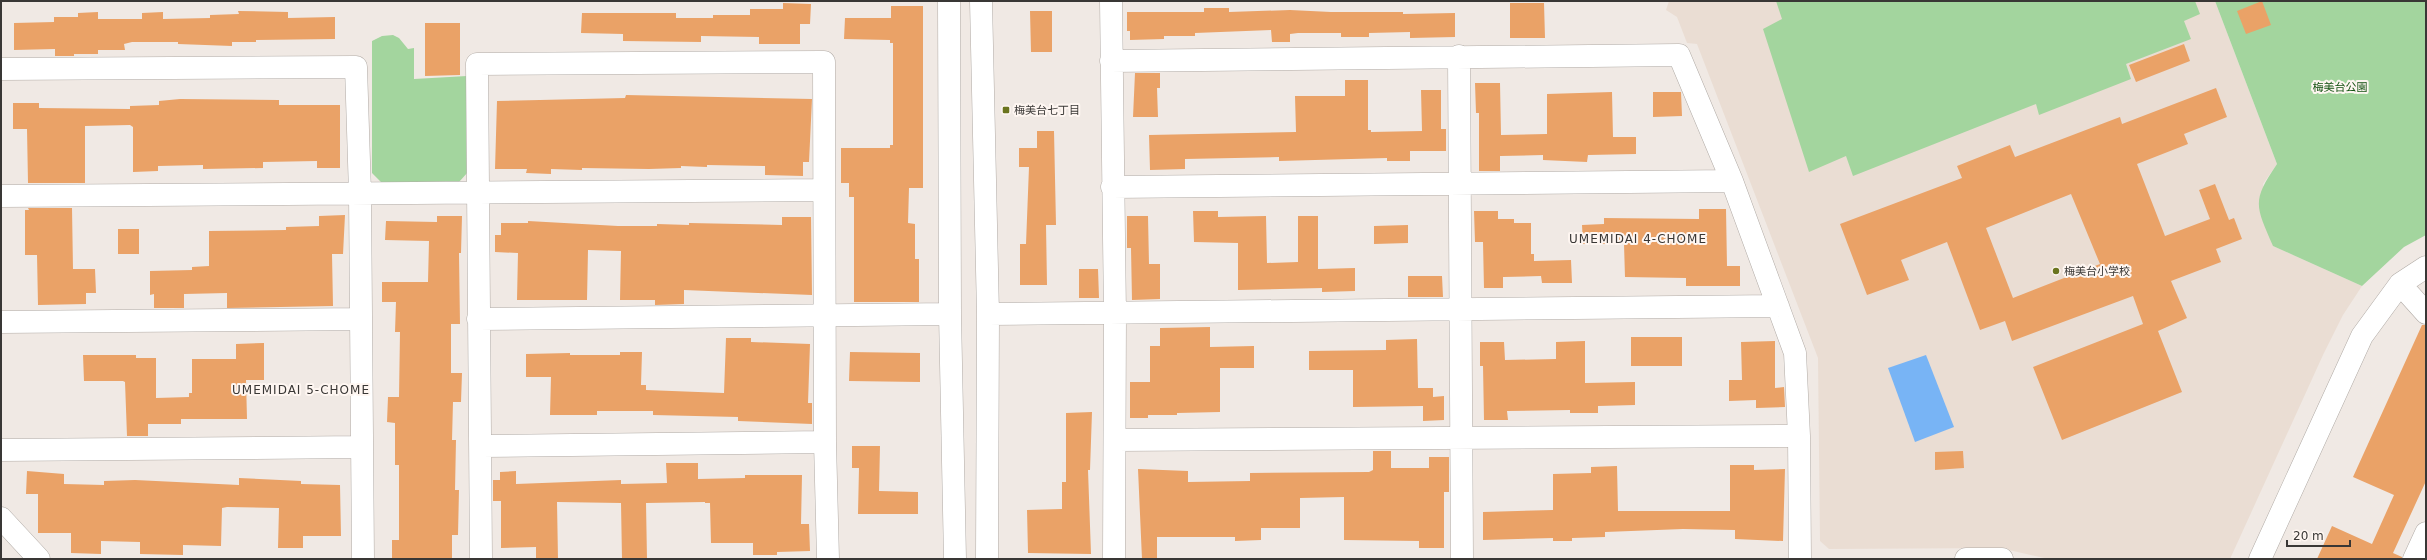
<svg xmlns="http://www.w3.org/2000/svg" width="2427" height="560" font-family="'DejaVu Sans','Noto Sans JP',sans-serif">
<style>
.built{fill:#eaddd3}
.green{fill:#a3d59e}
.water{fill:#78b4f5}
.building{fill:#eaa267;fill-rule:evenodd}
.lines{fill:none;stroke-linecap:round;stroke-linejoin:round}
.minor-casing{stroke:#b1aba6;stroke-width:23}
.minor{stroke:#fff;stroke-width:22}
.poi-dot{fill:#6a741e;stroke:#fef6f1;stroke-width:1.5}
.labels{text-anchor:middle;stroke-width:4;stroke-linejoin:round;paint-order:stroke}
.park-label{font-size:11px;fill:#135211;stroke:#fef6f1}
.poi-label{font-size:11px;fill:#393735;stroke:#fef6f1;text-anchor:start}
.neighbourhood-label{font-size:12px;letter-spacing:1px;fill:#393735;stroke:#fef6f1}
</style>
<rect width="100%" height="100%" fill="#f0e9e4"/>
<path class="built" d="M 1669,1 L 2215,1 L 2277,164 L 2263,184 L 2273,246 L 2362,286 L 2343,315 L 2323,355 L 2230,559 L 2049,559 L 2000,548 L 1829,549 L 1820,541 L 1818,358 L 1697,44 L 1687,43 L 1677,17 L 1666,10 Z"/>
<path class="green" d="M 1776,1 L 2195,1 L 2200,14 L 2184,21 L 2191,39 L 2126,64 L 2131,79 L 2039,115 L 2036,104 L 1853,176 L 1846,156 L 1809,172 L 1763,29 L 1782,19 Z
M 2215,1 L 2426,1 L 2426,235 L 2404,247 L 2362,286 L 2273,246 C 2256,206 2251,202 2277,164 Z
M 393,35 L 399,38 L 408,49 L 414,48 L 414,79 L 467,76 L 468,172 L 459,182 L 382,183 L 372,173 L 372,41 L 382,36 Z"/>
<path class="water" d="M 1926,355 L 1954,427 L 1915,442 L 1888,368 Z"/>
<path class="building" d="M 2262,1 L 2271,25 L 2246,34 L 2237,11 Z
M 783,3 L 811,4 L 810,24 L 800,24 L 800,44 L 759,44 L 759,37 L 701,36 L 701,42 L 623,41 L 623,34 L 581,33 L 582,13 L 676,13 L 676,18 L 713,18 L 713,15 L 750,15 L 750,9 L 783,9 Z
M 1510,3 L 1544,3 L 1545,38 L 1510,38 Z
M 891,6 L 923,6 L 923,188 L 909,188 L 908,223 L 915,224 L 915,259 L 919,259 L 919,302 L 854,302 L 854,197 L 849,197 L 849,183 L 841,183 L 841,148 L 890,148 L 890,145 L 893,145 L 893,43 L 890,43 L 890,40 L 844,39 L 845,18 L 891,18 Z
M 1204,8 L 1229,8 L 1229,12 L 1290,10 L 1331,12 L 1403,12 L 1403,14 L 1455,13 L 1455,37 L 1410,38 L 1410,32 L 1369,33 L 1369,37 L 1341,37 L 1341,33 L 1298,33 L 1290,34 L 1290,42 L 1272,42 L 1271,30 L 1195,33 L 1195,36 L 1164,36 L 1164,39 L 1130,40 L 1130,31 L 1127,31 L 1127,12 L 1204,12 Z
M 238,11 L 288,12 L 288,18 L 335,17 L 335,39 L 256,40 L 256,42 L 232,42 L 232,46 L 178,44 L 178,42 L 132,42 L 124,44 L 125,50 L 98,50 L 98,54 L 74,54 L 74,56 L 55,56 L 55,49 L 14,50 L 14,23 L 54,22 L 54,17 L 78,17 L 78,13 L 98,12 L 98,19 L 142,19 L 142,13 L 163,12 L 163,19 L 210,18 L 210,15 L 239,14 Z
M 1030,11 L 1052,11 L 1052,52 L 1031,52 Z
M 425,23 L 460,23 L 460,75 L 425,76 Z
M 2184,44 L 2190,61 L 2136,82 L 2129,65 Z
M 1135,73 L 1160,73 L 1160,88 L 1157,88 L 1158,117 L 1133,117 Z
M 1345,80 L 1368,80 L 1368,130 L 1371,130 L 1371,132 L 1422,131 L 1421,90 L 1441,90 L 1441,129 L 1446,129 L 1446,151 L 1410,151 L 1410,161 L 1387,161 L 1387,158 L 1279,161 L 1279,157 L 1185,159 L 1185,169 L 1150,170 L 1149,135 L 1296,132 L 1295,96 L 1345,96 Z
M 1475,83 L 1500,83 L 1501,135 L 1547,134 L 1547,94 L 1612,92 L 1613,137 L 1636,137 L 1636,154 L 1588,155 L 1587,162 L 1543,160 L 1543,155 L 1500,156 L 1500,171 L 1479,171 L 1479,113 L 1476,113 Z
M 2216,88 L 2227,117 L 2184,134 L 2188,144 L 2137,164 L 2165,236 L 2210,219 L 2199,190 L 2215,184 L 2229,220 L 2234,218 L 2242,239 L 2216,249 L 2221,262 L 2171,281 L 2187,318 L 2158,331 L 2182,392 L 2062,440 L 2033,367 L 2143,324 L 2133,296 L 2012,341 L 2005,321 L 1980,330 L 1947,242 L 1901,260 L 1909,280 L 1867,295 L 1840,224 L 1962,178 L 1957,166 L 2010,145 L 2015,157 L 2120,117 L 2122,124 ZM 2071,194 L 2100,264 L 2013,298 L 1986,228 Z
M 1653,92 L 1681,92 L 1682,116 L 1653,117 Z
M 626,95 L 812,99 L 809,162 L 803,162 L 803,176 L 765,175 L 765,166 L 707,165 L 707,167 L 681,166 L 681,168 L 649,169 L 582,168 L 582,170 L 551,169 L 551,174 L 526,173 L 527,169 L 495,169 L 497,101 L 625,98 Z
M 180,99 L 279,100 L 279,105 L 340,105 L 340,168 L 317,168 L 317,161 L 263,162 L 263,168 L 203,169 L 203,165 L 158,166 L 158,171 L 133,172 L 133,127 L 130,125 L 85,126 L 85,183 L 28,183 L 27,129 L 13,129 L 13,103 L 39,103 L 39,108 L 130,109 L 130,106 L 159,105 L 159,101 Z
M 1037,131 L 1054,131 L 1056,225 L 1046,225 L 1047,285 L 1020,285 L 1020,244 L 1026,244 L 1029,167 L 1019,167 L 1019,148 L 1037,148 Z
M 28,208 L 72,208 L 73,269 L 95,269 L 96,293 L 86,293 L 86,304 L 38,305 L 37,255 L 25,255 L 25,210 L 29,210 Z
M 1699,209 L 1726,209 L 1727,266 L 1740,266 L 1740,286 L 1686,286 L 1686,278 L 1625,277 L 1624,244 L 1583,244 L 1582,225 L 1604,224 L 1604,218 L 1699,219 Z
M 1193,211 L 1218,211 L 1218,217 L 1266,216 L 1267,263 L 1298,262 L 1298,216 L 1318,216 L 1318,269 L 1355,268 L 1355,291 L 1322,292 L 1322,288 L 1238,290 L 1238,243 L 1194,242 Z
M 1474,211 L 1498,211 L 1498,219 L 1514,219 L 1514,223 L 1531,223 L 1531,254 L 1534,254 L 1534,261 L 1571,260 L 1572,283 L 1542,283 L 1541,276 L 1503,277 L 1503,288 L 1484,288 L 1483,242 L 1475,242 Z
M 345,215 L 343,254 L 332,254 L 333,306 L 227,308 L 227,293 L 184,294 L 184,308 L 154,308 L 154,294 L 150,295 L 150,271 L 192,270 L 192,267 L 209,266 L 209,231 L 286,230 L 286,227 L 319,226 L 319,216 Z
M 437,216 L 462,216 L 461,253 L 459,253 L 460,324 L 451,324 L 451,373 L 462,373 L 461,402 L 453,402 L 452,440 L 456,440 L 455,490 L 459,490 L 458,535 L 452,535 L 452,559 L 392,558 L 392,540 L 399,540 L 399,465 L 395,465 L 395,423 L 387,422 L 388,397 L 399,397 L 400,332 L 395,332 L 396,302 L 382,302 L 382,282 L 428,282 L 429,241 L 385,240 L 386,221 L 437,222 Z
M 1127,216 L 1148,216 L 1149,264 L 1160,264 L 1160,299 L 1132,300 L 1131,248 L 1127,248 Z
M 782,217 L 811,217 L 812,295 L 684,290 L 684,304 L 655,305 L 655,300 L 620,300 L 621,251 L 588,250 L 587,300 L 517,300 L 518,253 L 495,252 L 495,235 L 501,235 L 501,223 L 528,223 L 528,221 L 618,226 L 657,226 L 657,224 L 689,225 L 689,223 L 782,225 Z
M 1408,225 L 1408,243 L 1374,244 L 1374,226 Z
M 118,229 L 139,229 L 139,254 L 118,254 Z
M 1079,269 L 1098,269 L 1099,298 L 1079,298 Z
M 1408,276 L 1442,276 L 1443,297 L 1408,297 Z
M 2422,325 L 2426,325 L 2426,481 L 2393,553 L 2402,557 L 2402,559 L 2317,559 L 2332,526 L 2372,544 L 2394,495 L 2353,477 Z
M 1210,327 L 1210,347 L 1254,346 L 1254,368 L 1220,368 L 1220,412 L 1177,413 L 1177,415 L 1148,415 L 1148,418 L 1130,418 L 1130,382 L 1150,382 L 1150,346 L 1160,346 L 1160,328 Z
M 1631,337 L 1682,337 L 1682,366 L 1631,366 Z
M 726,338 L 751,338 L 751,342 L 810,344 L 808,403 L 812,403 L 812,424 L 738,421 L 738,417 L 653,415 L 653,411 L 597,411 L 597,415 L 550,415 L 551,377 L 526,377 L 526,354 L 570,353 L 570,355 L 620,355 L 620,352 L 642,352 L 641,385 L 646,385 L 646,390 L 724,393 Z
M 1417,339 L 1418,388 L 1433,388 L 1433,397 L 1444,396 L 1444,420 L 1423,421 L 1423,406 L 1353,407 L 1353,370 L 1309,370 L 1309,351 L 1386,350 L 1386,340 Z
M 1585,341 L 1585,383 L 1635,382 L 1635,405 L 1598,406 L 1598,413 L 1570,413 L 1570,410 L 1507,411 L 1508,420 L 1484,420 L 1483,366 L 1480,366 L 1480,342 L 1504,342 L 1505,360 L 1556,359 L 1556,342 Z
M 1775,341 L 1775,388 L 1784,387 L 1785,407 L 1756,408 L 1756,400 L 1729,401 L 1729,380 L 1742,380 L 1741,342 Z
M 264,343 L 264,380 L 246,380 L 247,419 L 181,419 L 181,424 L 148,424 L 148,436 L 127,436 L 125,382 L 123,381 L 84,381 L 83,355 L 136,355 L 136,358 L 156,358 L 156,398 L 189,397 L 189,393 L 192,393 L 192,359 L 236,359 L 236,344 Z
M 850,352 L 920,353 L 920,382 L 849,381 Z
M 1092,412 L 1090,470 L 1088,470 L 1091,554 L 1028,553 L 1027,510 L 1062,509 L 1062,482 L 1066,482 L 1066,413 Z
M 852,446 L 880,446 L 879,491 L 918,492 L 918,514 L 858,514 L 859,468 L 852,468 Z
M 1373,451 L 1391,451 L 1391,468 L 1429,468 L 1429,457 L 1449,457 L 1449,492 L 1444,492 L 1444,548 L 1419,548 L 1419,541 L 1344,540 L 1344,497 L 1300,498 L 1300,528 L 1261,528 L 1261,540 L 1235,541 L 1235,537 L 1157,537 L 1157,559 L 1142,559 L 1138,469 L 1188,471 L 1188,482 L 1250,481 L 1250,473 L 1369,472 L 1373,470 Z
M 1963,451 L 1964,468 L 1935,470 L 1935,452 Z
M 666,463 L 698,463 L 698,479 L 745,478 L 745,475 L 802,475 L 801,524 L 809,524 L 810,551 L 777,552 L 777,555 L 753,555 L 753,543 L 711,543 L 710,503 L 705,503 L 705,502 L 646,503 L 647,559 L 622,559 L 621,503 L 557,502 L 558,559 L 536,559 L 536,547 L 501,548 L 501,501 L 493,501 L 493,480 L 500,480 L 500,472 L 516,471 L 516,484 L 621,480 L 621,484 L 667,483 Z
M 1730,465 L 1754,465 L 1754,470 L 1785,469 L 1783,541 L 1735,539 L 1735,530 L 1683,529 L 1605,532 L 1605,537 L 1572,538 L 1572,541 L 1553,541 L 1553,538 L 1483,540 L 1483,512 L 1553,510 L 1553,474 L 1591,473 L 1591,467 L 1617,466 L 1618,511 L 1730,511 Z
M 27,471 L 64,474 L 64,484 L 104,485 L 104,481 L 135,480 L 239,485 L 239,478 L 301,481 L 301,484 L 340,485 L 341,536 L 303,536 L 303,548 L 278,548 L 279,508 L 227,507 L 222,508 L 221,546 L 183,545 L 183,555 L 140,554 L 140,542 L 101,541 L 101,554 L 71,553 L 71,533 L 38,533 L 38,494 L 26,494 Z"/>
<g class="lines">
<g class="minor-casing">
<path id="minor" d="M 949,1 L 950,314 L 955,559
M 981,1 L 988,314 L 987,559
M 1111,1 L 1115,315 L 1114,559
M 1459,56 L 1462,559
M 1111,61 L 1679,55 L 1732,181 L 1795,353 L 1799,436 L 1800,559
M 1,69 L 356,67 L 360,193 L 363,559
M 1112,187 L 1732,181
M 1,196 L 824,190
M 2400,284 L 2426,313
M 988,314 L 1778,306
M 478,319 L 950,314
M 1,322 L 361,319
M 1116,440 L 1799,436
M 482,446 L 825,442
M 1,450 L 362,447
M 1,518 L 39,559
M 481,559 L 477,64 L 824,62 L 825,442 L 828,559
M 1966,559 L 2002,559
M 2260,559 L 2362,336 L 2400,284 L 2426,267
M 2414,559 L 2426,533"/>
</g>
<use href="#minor" class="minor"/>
</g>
<g class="poi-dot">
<rect x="1002" y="106" width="8" height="8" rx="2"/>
<circle cx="2056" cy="271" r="4"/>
</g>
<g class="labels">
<g class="park-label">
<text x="2340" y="91">梅美台公園</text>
</g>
<g class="poi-label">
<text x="1014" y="114">梅美台七丁目</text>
<text x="2064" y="275">梅美台小学校</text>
</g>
<g class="neighbourhood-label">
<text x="1638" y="243">UMEMIDAI 4-CHOME</text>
<text x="301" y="394">UMEMIDAI 5-CHOME</text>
</g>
</g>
<rect width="2427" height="560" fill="none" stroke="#393735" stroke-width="4"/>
<path d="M2287 540v6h63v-6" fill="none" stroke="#393735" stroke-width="2"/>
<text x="2293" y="540" font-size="12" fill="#393735" stroke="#fef6f1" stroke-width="3" paint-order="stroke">20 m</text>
</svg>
